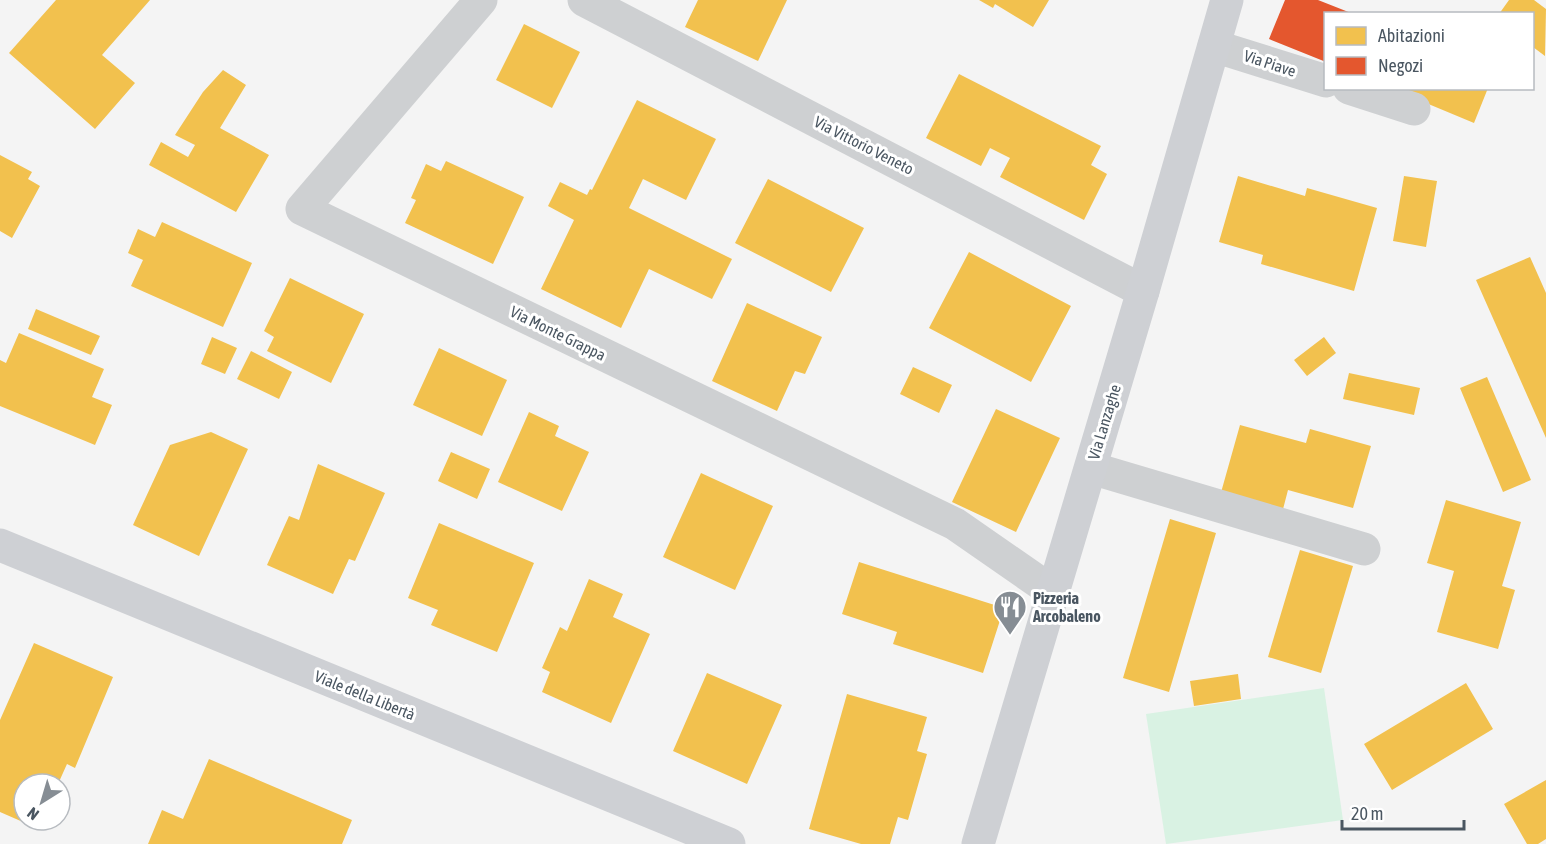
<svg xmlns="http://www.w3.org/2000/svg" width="1546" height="844" font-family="'Asap Condensed',sans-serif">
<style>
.green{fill:#d9f2e3}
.homes{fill:#f2c14e}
.shops{fill:#e4572e}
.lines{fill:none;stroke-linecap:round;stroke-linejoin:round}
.street{stroke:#ced0d2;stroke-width:33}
.secondary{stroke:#ced0d4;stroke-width:33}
.labels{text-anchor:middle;stroke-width:6;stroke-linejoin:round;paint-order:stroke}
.street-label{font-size:16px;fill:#4a5661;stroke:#fff}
.poi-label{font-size:16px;font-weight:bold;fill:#4a5661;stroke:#fff;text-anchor:start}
</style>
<rect width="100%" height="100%" fill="#f4f4f4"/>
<path class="green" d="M 1324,688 L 1343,820 L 1166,844 L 1146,714 Z"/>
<path class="homes" d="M 56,0 L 150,0 L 102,55 L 135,83 L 95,129 L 9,53 Z
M 698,0 L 787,0 L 758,61 L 685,27 Z
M 979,0 L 1049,0 L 1033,27 L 995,4 L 993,8 Z
M 1509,0 L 1534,0 L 1546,9 L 1545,56 L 1533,47 L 1533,14 L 1499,14 Z
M 524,24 L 580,52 L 552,108 L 496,80 Z
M 223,70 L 246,85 L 220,128 L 269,155 L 236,212 L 149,165 L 161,142 L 188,157 L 195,145 L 175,135 L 203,92 Z
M 959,74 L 1101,146 L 1091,165 L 1107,174 L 1084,220 L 1000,177 L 1010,158 L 990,148 L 981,166 L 926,138 Z
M 1390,88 L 1488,88 L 1474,123 Z
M 637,100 L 716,139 L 686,200 L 643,179 L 629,208 L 732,259 L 712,299 L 649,269 L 621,328 L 541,289 L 574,220 L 548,206 L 560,182 L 587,195 L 590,189 L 592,190 Z
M 0,155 L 32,172 L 28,179 L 40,186 L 12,238 L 0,231 Z
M 446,161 L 524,197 L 493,264 L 405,223 L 416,200 L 411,198 L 426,164 L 441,171 Z
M 1238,176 L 1305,196 L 1307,188 L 1377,208 L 1354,291 L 1261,264 L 1263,255 L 1219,242 Z
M 1404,176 L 1437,181 L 1426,247 L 1393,241 Z
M 768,179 L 864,228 L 831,292 L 735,243 Z
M 162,222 L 252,263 L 223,327 L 131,286 L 143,260 L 128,253 L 138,229 L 155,237 Z
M 969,252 L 1071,306 L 1031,382 L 929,328 Z
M 1530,257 L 1546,293 L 1546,438 L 1476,280 Z
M 290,278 L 364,314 L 331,383 L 267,351 L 274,337 L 264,331 Z
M 747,303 L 822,337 L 805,374 L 795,371 L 777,411 L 712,381 Z
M 36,309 L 100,336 L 91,355 L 28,329 Z
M 19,333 L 104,369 L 92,397 L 112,405 L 95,445 L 0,406 L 0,360 L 6,363 Z
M 212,337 L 237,348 L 225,374 L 201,364 Z
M 1324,337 L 1336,353 L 1307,376 L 1294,360 Z
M 439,348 L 507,380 L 482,436 L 413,405 Z
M 251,351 L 292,372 L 279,399 L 237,379 Z
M 913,367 L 952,385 L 939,413 L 900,394 Z
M 1349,373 L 1420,388 L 1414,415 L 1343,399 Z
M 1487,377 L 1531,480 L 1503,492 L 1460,388 Z
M 996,409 L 1060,438 L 1016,532 L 952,502 Z
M 529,412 L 559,426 L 555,436 L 589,452 L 562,511 L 498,482 Z
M 1240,425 L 1306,443 L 1310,429 L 1371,446 L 1353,508 L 1288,490 L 1282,513 L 1220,496 Z
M 211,432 L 248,449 L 199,556 L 133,525 L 170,445 Z
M 451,452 L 490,469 L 477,499 L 438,481 Z
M 318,464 L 385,493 L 355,561 L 349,559 L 333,594 L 267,565 L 289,516 L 299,520 Z
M 701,473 L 773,506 L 735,590 L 663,557 Z
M 1446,500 L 1521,522 L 1502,586 L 1515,590 L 1498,649 L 1437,632 L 1454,571 L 1427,563 Z
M 1170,519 L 1216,533 L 1169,692 L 1123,678 Z
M 439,523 L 534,563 L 497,652 L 431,625 L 438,610 L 408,598 Z
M 1300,550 L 1353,566 L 1321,673 L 1268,657 Z
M 859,562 L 1004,608 L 983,673 L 893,644 L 897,632 L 842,614 Z
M 589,579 L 623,594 L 613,617 L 650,634 L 611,723 L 542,692 L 550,672 L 542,668 L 560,627 L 567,631 Z
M 34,643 L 113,677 L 75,768 L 67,764 L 58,784 L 24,784 L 24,820 L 43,820 L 39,829 L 0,812 L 0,720 Z
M 707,673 L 782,705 L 747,784 L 673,751 Z
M 1238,674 L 1241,699 L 1194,706 L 1190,681 Z
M 1466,683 L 1493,729 L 1392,790 L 1364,744 Z
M 847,694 L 927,717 L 917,751 L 927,754 L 908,820 L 898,817 L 890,844 L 861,844 L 809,829 Z
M 209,759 L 352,820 L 342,844 L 148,844 L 162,810 L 183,819 Z
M 1546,780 L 1546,839 L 1538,844 L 1527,844 L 1504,804 Z"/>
<path class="shops" d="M 1285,0 L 1318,0 L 1351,13 L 1326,14 L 1326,62 L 1269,39 Z"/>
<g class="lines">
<path class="street" d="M 481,0 L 302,209 L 955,524 L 1053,592
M 584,0 L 1143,291
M 1214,46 L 1326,81
M 1349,88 L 1414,109
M 1091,468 L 1364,549"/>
<path class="secondary" d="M 0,545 L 729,844
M 978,844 L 1143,291 L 1227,0"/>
</g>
<defs>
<g id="restaurant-pin" transform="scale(1.725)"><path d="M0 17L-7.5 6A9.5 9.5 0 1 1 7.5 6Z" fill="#868d94" stroke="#fff"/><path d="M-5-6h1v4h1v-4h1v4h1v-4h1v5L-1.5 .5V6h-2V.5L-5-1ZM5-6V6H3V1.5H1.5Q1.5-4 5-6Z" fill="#fff"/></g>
</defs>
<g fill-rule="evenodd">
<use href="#restaurant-pin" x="1010" y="607"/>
</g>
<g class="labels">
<g class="street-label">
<text transform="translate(1270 63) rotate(18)" y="6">Via Piave</text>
<text transform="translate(864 145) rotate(27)" y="6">Via Vittorio Veneto</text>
<text transform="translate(558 333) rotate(26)" y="6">Via Monte Grappa</text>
<text transform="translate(1104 422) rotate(-73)" y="6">Via Lanzaghe</text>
<text transform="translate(365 695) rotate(22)" y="6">Viale della Libertà</text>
</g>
<g class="poi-label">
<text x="1033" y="604">Pizzeria<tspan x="1033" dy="18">Arcobaleno</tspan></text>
</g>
</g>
<rect x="1324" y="12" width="210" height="78" fill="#ffffff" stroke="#b7bbc0" stroke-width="1.5"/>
<rect x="1336" y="27" width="30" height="18" fill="#f2c14e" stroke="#b7bbc0" stroke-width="1.5"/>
<text x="1378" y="42" font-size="18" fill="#4a5661">Abitazioni</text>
<rect x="1336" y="57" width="30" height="18" fill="#e4572e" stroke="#b7bbc0" stroke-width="1.5"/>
<text x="1378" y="72" font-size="18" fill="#4a5661">Negozi</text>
<g transform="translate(42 802) rotate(217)"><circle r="28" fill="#ffffff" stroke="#b7bbc0" stroke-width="1.5"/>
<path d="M0-4.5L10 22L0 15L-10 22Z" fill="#868d94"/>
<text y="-9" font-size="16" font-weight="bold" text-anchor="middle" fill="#4a5661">N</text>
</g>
<path d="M1342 820v9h122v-9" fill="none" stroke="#4a5661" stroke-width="3"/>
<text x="1351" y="820" font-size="18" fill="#4a5661" stroke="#ffffff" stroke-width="4.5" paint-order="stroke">20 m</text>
</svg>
